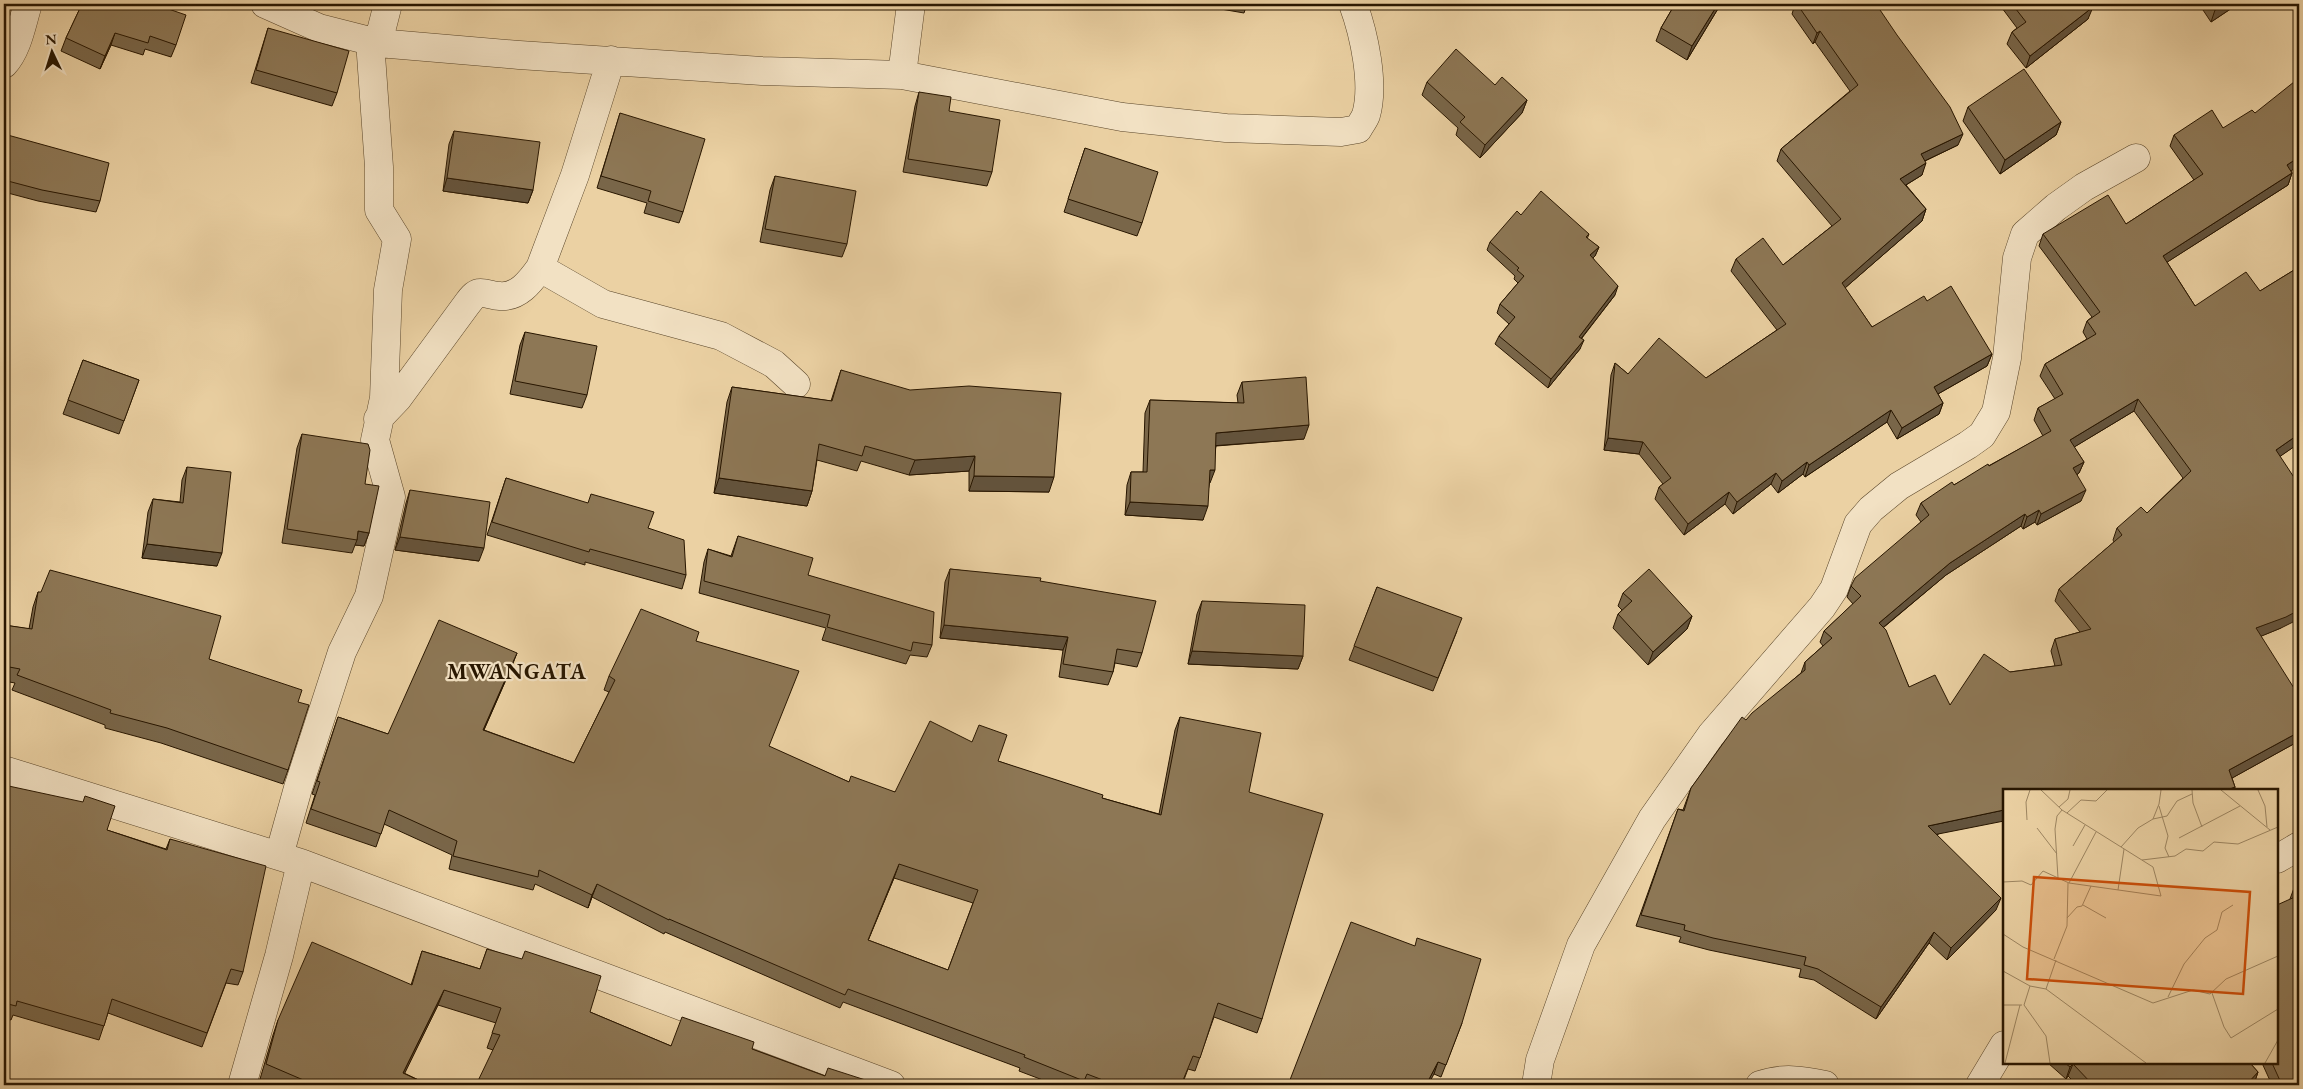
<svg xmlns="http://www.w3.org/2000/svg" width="2303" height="1089" font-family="'EB Garamond',serif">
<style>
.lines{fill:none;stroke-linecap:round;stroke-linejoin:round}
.minor-casing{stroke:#594529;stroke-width:29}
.minor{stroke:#f2e1c3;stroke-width:28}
.wall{fill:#796649;stroke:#281600;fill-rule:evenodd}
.shaded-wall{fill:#63533c;stroke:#281600}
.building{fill:#8d7755;stroke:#281600;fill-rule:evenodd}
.labels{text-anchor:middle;stroke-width:4.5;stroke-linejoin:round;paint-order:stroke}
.district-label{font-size:22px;font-weight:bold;letter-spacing:1px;fill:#281600;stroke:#f2e1c3}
.inset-road{fill:none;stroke:#9d8662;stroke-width:1}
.view{fill:#cb4f0a;fill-opacity:0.15;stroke:#cb4f0a;stroke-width:2.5}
.inset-edge{fill:none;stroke:#281600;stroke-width:2.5}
</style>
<rect width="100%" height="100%" fill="#ebd1a3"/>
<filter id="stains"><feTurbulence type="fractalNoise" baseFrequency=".004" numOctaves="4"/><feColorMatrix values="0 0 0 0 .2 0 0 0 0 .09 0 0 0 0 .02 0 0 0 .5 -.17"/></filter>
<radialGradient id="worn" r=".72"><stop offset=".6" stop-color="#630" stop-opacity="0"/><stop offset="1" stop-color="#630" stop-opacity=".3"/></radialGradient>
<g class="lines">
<g class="minor-casing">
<path id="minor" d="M 265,4 L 319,28 L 378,43 L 519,55 L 762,71 L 902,75 L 1122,117 L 1226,128 L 1341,132 L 1358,129 C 1360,125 1364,120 1366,115 C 1375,84 1364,34 1353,4
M 378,43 L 388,4
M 4,64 C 18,49 22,23 28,4
M 902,75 L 911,4
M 540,268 L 603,304 L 721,336 L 774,364 L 796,384
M 378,419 L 398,398 L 467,304 C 470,300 474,294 479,293 C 485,292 493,296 499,296 C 518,298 530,282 540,268 L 575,175 L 611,60
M 4,770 L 301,863 L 891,1085
M 279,856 L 298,788 L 342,652 L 369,596 L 391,497 L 375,440 L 384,398 L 388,290 L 397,239 L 379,210 L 379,167 L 370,41
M 2277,859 L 2299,846
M 242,1085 L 279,956 L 301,863
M 1536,1085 L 1540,1060 L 1581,945 L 1652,819 L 1711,735 L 1822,607 L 1834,589 L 1858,524 L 1871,509 L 1899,486 L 1968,445 L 1982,435 L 1996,412 L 2007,358 L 2017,258 L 2025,234 L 2056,207 L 2084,187 L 2136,158
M 1760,1085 C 1782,1077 1802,1080 1825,1085
M 1980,1085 L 2004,1045"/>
</g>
<use href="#minor" class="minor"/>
</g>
<path class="wall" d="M 82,4 L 176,45 L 171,57 L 145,49 L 143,55 L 111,45 L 100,69 L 61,51 L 66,38 Z
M 1192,4 L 1247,4 L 1244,13 Z
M 1675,4 L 1720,4 L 1719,7 L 1687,60 L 1656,41 L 1661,28 Z
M 1795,4 L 1876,4 L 1958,145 L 1925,161 L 1922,175 L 1906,185 L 1926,209 L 1922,221 L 1845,288 L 1872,327 L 1927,301 L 1992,354 L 1987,366 L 1938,394 L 1943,403 L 1939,414 L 1897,439 L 1887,422 L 1805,477 L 1803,474 L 1778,493 L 1771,484 L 1733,514 L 1725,504 L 1684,535 L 1655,499 L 1659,487 L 1663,484 L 1639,454 L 1604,450 L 1611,375 L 1615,363 L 1628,374 L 1706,378 L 1777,330 L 1731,271 L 1736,259 L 1783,265 L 1832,226 L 1777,161 L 1781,149 L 1850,91 L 1815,42 L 1813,44 L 1792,14 Z
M 1999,4 L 2090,4 L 2088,19 L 2026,68 L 2007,44 L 2012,32 L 2017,28 Z
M 2199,4 L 2238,4 L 2211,22 Z
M 268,28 L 337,93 L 332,106 L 251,83 Z
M 1427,82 L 1495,85 L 1527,100 L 1522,113 L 1480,158 L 1456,135 L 1458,128 L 1422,95 Z
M 919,92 L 949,111 L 992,172 L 987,186 L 903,172 L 915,106 Z
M 1968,107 L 2061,122 L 2056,135 L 2000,174 L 1963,121 Z
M 620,113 L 683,212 L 679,223 L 644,213 L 647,203 L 597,188 Z
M 2223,128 L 2291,171 L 2292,173 L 2288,185 L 2167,262 L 2195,306 L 2260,291 L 2299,267 L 2299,426 L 2298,426 L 2299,428 L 2299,440 L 2298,444 L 2280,456 L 2281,628 L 2261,636 L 2299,741 L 2232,778 L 2235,787 L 2234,790 L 2004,790 L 1937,835 L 1996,910 L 1947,960 L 1929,943 L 1876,1019 L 1814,980 L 1799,977 L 1801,969 L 1709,950 L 1679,942 L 1681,937 L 1636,926 L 1678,809 L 1683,810 L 1691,788 L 1746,720 L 1801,673 L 1805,662 L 1823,646 L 1820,642 L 1824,631 L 1853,604 L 1847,597 L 1851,586 L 1921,522 L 1916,515 L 1921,503 L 2043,436 L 2034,420 L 2038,408 L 2055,399 L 2040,376 L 2045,364 L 2087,339 L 2083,332 L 2087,321 L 2092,317 L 2039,246 L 2043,234 L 2126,224 L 2194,180 L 2170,146 L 2174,135 ZM 2134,411 L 2183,478 L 2147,513 L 2117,528 L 2113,540 L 2114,542 L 2059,589 L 2055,601 L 2080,632 L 2055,639 L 2051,651 L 2055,666 L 2010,672 L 1950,705 L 1909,687 L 1883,628 L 1946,575 L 2021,526 L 2023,529 L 2035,522 L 2037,525 L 2081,501 L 2077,475 L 2079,473 L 2084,462 L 2074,447 Z
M 454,131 L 533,190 L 528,203 L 443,191 L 449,144 Z
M 4,134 L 100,201 L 96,212 L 38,201 L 4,192 Z
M 1085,148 L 1142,223 L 1137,236 L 1064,212 Z
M 775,176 L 847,244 L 842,257 L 760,242 L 770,190 Z
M 1521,215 L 1589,234 L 1587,239 L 1599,247 L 1595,256 L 1593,258 L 1615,295 L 1582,338 L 1580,349 L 1548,388 L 1495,344 L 1499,336 L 1509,324 L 1497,313 L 1500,304 L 1518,283 L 1514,279 L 1515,276 L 1487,250 L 1490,242 Z
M 525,332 L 587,395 L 582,408 L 510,394 L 520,345 Z
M 83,360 L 139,380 L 119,434 L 63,414 Z
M 841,370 L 1049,492 L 969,491 L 969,471 L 909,475 L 861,461 L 857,471 L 817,460 L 812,491 L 807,506 L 714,493 L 727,402 L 732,387 L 831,401 Z
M 1242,382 L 1304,439 L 1216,446 L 1203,520 L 1125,515 L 1127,485 L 1131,472 L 1143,472 L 1145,413 L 1150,400 L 1238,403 L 1237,395 Z
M 302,434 L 365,484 L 369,533 L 364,546 L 355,545 L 352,553 L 282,543 L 297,448 Z
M 187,467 L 217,566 L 142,558 L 148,512 L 153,499 L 180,502 L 182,480 Z
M 506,478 L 648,528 L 686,575 L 682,589 L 585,562 L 585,565 L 487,535 Z
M 410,490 L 479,561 L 395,550 L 406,503 Z
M 738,536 L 808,575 L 932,645 L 927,657 L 910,655 L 906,664 L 822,640 L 826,628 L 699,593 L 704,562 L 708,549 L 731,556 Z
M 950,569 L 1040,581 L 1142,653 L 1137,667 L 1115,663 L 1113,672 L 1108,685 L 1059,677 L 1063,650 L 940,638 L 945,582 Z
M 1377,587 L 1457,631 L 1433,691 L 1349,660 Z
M 38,592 L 209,659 L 298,702 L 288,770 L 283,784 L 161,743 L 105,728 L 105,725 L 12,690 L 15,683 L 4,681 L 4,625 L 29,629 L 33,607 Z
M 1623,593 L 1692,616 L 1687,629 L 1648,665 L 1613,628 L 1618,614 L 1622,610 L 1618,606 Z
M 1202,601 L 1303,656 L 1298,669 L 1188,664 L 1197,614 Z
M 696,641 L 769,747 L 849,782 L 895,792 L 998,761 L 1102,798 L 1159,814 L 1175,730 L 1180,717 L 1249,792 L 1262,1019 L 1257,1033 L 1214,1017 L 1195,1071 L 1188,1069 L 1182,1085 L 1056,1085 L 1019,1071 L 1020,1068 L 843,1002 L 840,1008 L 665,932 L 664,934 L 592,897 L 588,908 L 535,884 L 533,890 L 449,869 L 452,855 L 384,824 L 376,847 L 306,823 L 315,795 L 312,794 L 338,717 L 388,734 L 512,666 L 484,730 L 574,763 L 609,692 L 604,690 L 609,676 ZM 894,878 L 973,903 L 948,970 L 868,940 Z
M 4,785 L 107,830 L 166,849 L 170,839 L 243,972 L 238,985 L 226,983 L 202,1047 L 108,1013 L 99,1040 L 13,1015 L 11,1020 L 4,1018 Z
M 2299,886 L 2299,1085 L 2272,1085 L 2262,1063 L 2277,1063 L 2290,899 L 2294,888 Z
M 487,949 L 590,1012 L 671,1046 L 752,1049 L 825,1076 L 881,1085 L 493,1050 L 487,1048 L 496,1023 L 438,1005 L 404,1073 L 429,1085 L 275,1085 L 260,1079 L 273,1035 L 278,1020 L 411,985 L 422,951 L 480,969 Z
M 1462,1023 L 1441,1077 L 1434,1074 L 1288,1085 Z
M 2048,1063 L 2250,1063 L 2258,1072 L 2254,1084 L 2252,1085 L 2077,1085 L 2068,1076 L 2066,1079 Z"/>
<path class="shaded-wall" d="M 1718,4 L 1720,4 L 1719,7 L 1687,60 L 1692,46 Z
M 2224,4 L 2238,4 L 2211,22 L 2215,10 Z
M 2093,7 L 2088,19 L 2026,68 L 2030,56 Z
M 1820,31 L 1815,42 L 1813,44 L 1817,33 Z
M 115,33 L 111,45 L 100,69 L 105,56 Z
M 1527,100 L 1522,113 L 1480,158 L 1485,145 Z
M 2061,122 L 2056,135 L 2000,174 L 2005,160 Z
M 1963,134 L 1958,145 L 1916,165 L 1921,154 Z
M 2299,157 L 2299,165 L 2283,177 L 2287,165 Z
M 1926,163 L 1922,175 L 1896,191 L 1900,179 Z
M 2292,173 L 2288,185 L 2158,268 L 2163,256 Z
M 447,178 L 533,190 L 528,203 L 443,191 Z
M 1926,209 L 1922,221 L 1838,294 L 1842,283 Z
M 1599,247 L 1595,256 L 1587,264 L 1590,255 Z
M 1618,286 L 1615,295 L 1576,345 L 1579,337 Z
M 1584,340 L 1580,349 L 1548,388 L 1551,379 Z
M 1992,354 L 1987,366 L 1929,399 L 1934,387 Z
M 2138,399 L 2134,411 L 2066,452 L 2070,440 Z
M 1943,403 L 1939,414 L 1897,439 L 1902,428 Z
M 1891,410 L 1887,422 L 1805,477 L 1809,465 Z
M 2299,417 L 2299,426 L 2289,432 L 2294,421 Z
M 1309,425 L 1304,439 L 1211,446 L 1216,433 Z
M 2299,434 L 2299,440 L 2298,444 L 2272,462 L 2276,450 Z
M 1608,438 L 1643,442 L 1639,454 L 1604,450 Z
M 975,456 L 969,471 L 909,475 L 915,460 Z
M 1807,462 L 1803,474 L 1778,493 L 1782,481 Z
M 2084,462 L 2079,473 L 2069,480 L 2073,468 Z
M 1210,470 L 1215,470 L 1210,483 L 1205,483 Z
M 1776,473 L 1771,484 L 1733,514 L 1737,502 Z
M 974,476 L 1054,477 L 1049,492 L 969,491 Z
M 719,478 L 812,491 L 807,506 L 714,493 Z
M 2086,490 L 2081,501 L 2037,525 L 2041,514 Z
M 1729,492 L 1725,504 L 1684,535 L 1688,524 Z
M 1130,502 L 1208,506 L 1203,520 L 1125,515 Z
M 2039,510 L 2035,522 L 2023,529 L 2027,517 Z
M 2025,514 L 2021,526 L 1946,575 L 1874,635 L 1879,623 L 1950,563 Z
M 358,531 L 369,533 L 364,546 L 355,545 L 357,540 Z
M 400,537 L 484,548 L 479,561 L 395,550 Z
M 147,544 L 222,553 L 217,566 L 142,558 Z
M 2299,610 L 2299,619 L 2281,628 L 2252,640 L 2256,628 Z
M 1692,616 L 1687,629 L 1648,665 L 1653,652 Z
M 944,625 L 1068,637 L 1063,650 L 940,638 Z
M 1192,651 L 1303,656 L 1298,669 L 1188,664 Z
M 517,653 L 512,666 L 478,743 L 483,730 Z
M 2299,732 L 2299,741 L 2225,782 L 2229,770 Z
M 2235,787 L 2234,790 L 2227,790 Z
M 2004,810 L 2004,821 L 1923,837 L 1928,826 Z
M 899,864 L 894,878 L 863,953 L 868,940 Z
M 597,884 L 592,897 L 588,908 L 592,895 Z
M 2001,898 L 1996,910 L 1947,960 L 1951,948 Z
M 1934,932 L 1929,943 L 1876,1019 L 1881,1007 Z
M 444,990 L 438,1005 L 399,1085 L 403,1073 Z
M 2299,1031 L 2299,1041 L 2294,1035 Z
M 1438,1062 L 1434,1074 L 1428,1085 L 1426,1085 Z
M 2073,1064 L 2068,1076 L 2066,1079 L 2070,1067 Z
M 2258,1072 L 2254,1084 L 2252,1085 L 2246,1085 Z"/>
<path class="building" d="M 82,4 L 154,4 L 186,15 L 176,45 L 150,36 L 148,43 L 115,33 L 105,56 L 66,38 Z
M 1675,4 L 1718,4 L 1692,46 L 1661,28 Z
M 1797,4 L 1876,4 L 1897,35 L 1950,107 L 1963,134 L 1921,154 L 1926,163 L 1900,179 L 1926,209 L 1842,283 L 1872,327 L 1924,296 L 1927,301 L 1951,286 L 1992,354 L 1934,387 L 1943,403 L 1902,428 L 1891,410 L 1809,465 L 1807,462 L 1782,481 L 1776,473 L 1737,502 L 1729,492 L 1688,524 L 1659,487 L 1671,478 L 1643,442 L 1608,438 L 1615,363 L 1628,374 L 1659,338 L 1706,378 L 1786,324 L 1736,259 L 1763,238 L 1783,265 L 1841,219 L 1781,149 L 1858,85 L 1820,31 L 1817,33 Z
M 2012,4 L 2090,4 L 2093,7 L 2030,56 L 2012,32 L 2026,22 Z
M 2211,4 L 2224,4 L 2215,10 Z
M 268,28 L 349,51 L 337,93 L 256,70 Z
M 1456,49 L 1495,85 L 1502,77 L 1527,100 L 1485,145 L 1460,122 L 1465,117 L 1427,82 Z
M 2024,69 L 2061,122 L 2005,160 L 1968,107 Z
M 2299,78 L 2299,157 L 2287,165 L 2292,173 L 2163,256 L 2195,306 L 2246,272 L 2260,291 L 2299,267 L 2299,417 L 2294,421 L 2299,428 L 2299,434 L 2276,450 L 2299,485 L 2299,610 L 2286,617 L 2256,628 L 2299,696 L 2299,732 L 2229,770 L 2235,787 L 2227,790 L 2004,790 L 2004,810 L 1928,826 L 2001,898 L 1951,948 L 1934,932 L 1881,1007 L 1818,969 L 1804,965 L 1806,957 L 1713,938 L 1684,930 L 1685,925 L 1641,915 L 1678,809 L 1684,811 L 1691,788 L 1742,717 L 1746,720 L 1752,713 L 1805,670 L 1805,662 L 1832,638 L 1824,631 L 1861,596 L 1851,586 L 1855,578 L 1929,515 L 1921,503 L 1952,482 L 1954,485 L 1988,464 L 1989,466 L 2051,431 L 2038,408 L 2063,394 L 2045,364 L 2096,334 L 2087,321 L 2100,312 L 2043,234 L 2108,195 L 2126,224 L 2203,174 L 2174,135 L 2212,110 L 2223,128 L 2252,110 L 2255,113 ZM 2138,399 L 2191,471 L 2147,513 L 2141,507 L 2117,528 L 2122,535 L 2059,589 L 2091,629 L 2055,639 L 2062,665 L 2010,672 L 1984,654 L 1950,705 L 1935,675 L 1909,687 L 1886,630 L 1879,623 L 1950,563 L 2025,514 L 2027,517 L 2039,510 L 2041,514 L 2086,490 L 2073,468 L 2084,462 L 2070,440 Z
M 919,92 L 951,97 L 949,111 L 1000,120 L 992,172 L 908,159 Z
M 620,113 L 705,139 L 683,212 L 648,201 L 651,191 L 601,176 Z
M 454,131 L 540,142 L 533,190 L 447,178 Z
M 4,134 L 109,163 L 100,201 L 42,190 L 4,180 Z
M 1085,148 L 1158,172 L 1142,223 L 1068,199 Z
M 775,176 L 856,191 L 847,244 L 765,229 Z
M 1541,191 L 1589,234 L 1586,237 L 1599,247 L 1590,255 L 1618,286 L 1579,337 L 1584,340 L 1551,379 L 1499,336 L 1515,317 L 1500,304 L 1524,276 L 1517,270 L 1519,268 L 1490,242 L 1517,211 L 1521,215 Z
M 525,332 L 597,346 L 587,395 L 515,381 Z
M 83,360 L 139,380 L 124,421 L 68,400 Z
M 841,370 L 910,390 L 969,386 L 1061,393 L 1054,477 L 974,476 L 975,456 L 915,460 L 865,446 L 862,456 L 819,444 L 812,491 L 719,478 L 732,387 L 832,401 Z
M 1306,377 L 1309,425 L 1216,433 L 1215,470 L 1210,470 L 1208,506 L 1130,502 L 1131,472 L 1147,472 L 1150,400 L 1244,403 L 1242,382 Z
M 302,434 L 368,444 L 370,450 L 365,484 L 379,486 L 369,533 L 358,531 L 357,540 L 287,529 Z
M 187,467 L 231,472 L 222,553 L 147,544 L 153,499 L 183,503 Z
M 506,478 L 588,503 L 591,494 L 654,512 L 648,528 L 684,540 L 686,575 L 590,549 L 589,552 L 492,522 Z
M 410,490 L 490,502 L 484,548 L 400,537 Z
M 738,536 L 813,558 L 808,575 L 934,612 L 932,645 L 913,642 L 911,651 L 827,627 L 830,615 L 704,581 L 708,549 L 732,557 Z
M 950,569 L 1041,578 L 1040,581 L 1156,601 L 1142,653 L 1117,649 L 1113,672 L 1063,664 L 1068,637 L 944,625 Z
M 1649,569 L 1692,616 L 1653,652 L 1618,614 L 1632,601 L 1623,593 Z
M 50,570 L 221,616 L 209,659 L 302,690 L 298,702 L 309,705 L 288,770 L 167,728 L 110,713 L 111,710 L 17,675 L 20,669 L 4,666 L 4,625 L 32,629 L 38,592 L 41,592 Z
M 1377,587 L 1462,618 L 1438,678 L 1354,646 Z
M 1202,601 L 1305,605 L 1303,656 L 1192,651 Z
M 641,609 L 699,632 L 696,641 L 799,671 L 769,746 L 849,782 L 851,776 L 895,792 L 930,721 L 972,742 L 979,725 L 1007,735 L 998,761 L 1103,795 L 1102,798 L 1161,815 L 1180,717 L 1261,733 L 1249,792 L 1323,814 L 1262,1019 L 1218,1003 L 1200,1058 L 1193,1056 L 1181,1085 L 1116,1085 L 1087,1074 L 1084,1081 L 1024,1057 L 1025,1055 L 848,989 L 845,995 L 669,919 L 669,920 L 597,884 L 592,895 L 539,870 L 538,877 L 453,856 L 457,841 L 389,810 L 381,834 L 311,809 L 320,782 L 317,781 L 338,717 L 388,734 L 439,620 L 517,653 L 483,730 L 574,763 L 615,680 L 609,676 ZM 899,864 L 978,890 L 948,970 L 868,940 Z
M 4,785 L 83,802 L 85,796 L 115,806 L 107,830 L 167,850 L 170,839 L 266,866 L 243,972 L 231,969 L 207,1033 L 112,999 L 104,1026 L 17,1001 L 16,1006 L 4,1003 Z
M 2299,886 L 2299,1031 L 2294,1035 L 2299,1040 L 2299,1085 L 2282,1085 L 2272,1063 L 2277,1063 L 2277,905 L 2297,896 L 2294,888 Z
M 1351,922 L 1415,946 L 1417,938 L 1481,959 L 1462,1023 L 1446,1065 L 1438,1062 L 1426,1085 L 1288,1085 Z
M 312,942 L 412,985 L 422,951 L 480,969 L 487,949 L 522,959 L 525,951 L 601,976 L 590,1012 L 671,1046 L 682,1017 L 754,1042 L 752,1049 L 825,1076 L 828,1068 L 881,1085 L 476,1085 L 500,1035 L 492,1033 L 501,1008 L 444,990 L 403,1073 L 429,1085 L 315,1085 L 266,1064 L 278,1020 Z
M 2065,1063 L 2250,1063 L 2258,1072 L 2246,1085 L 2093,1085 L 2073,1064 L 2070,1067 Z"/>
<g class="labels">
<g class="district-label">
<text x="517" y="679">MWANGATA</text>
</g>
</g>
<g transform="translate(2003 789)">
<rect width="275" height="275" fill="#ebd1a3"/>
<path class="inset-road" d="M 189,1 L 190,14 L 199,38M 218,1 L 267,41M 255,1 L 262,17 L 264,38M 156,17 L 165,47 L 162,59 L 166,68M 56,18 L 65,10 L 67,1M 64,24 L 78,11 L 93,12 L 104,1M 150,30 L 164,27 L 174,12 L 189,5M 24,31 L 23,13 L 27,1M 34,39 L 54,65M 176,49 L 237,17M 70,57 L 82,36M 118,58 L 135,39 L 150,30 L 156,15 L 158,1M 139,71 L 172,67 L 183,60 L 200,62 L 211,53 L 235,55 L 275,38M 55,89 L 52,40 L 54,27 L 59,21M 0,93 L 19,92 L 28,96 L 40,82 L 66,94 L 158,107 L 150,78 L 59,21 L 38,1M 66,94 L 93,43M 115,101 L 121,60M 80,116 L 103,129M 64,129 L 74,118 L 79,117 L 88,97M 0,145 L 20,158 L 150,214 L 190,201 L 207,205 L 223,190 L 275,167M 51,170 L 64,137 L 65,94M 0,182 L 27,197M 43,200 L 53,171M 209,204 L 221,238 L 228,249 L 275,220M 165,208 L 181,175 L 202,149 L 214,141 L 219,123 L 230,116M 0,216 L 19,216M 2,274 L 17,216M 47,274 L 43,247 L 21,216 L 27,197 L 43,200 L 143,274M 262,274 L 275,251"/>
<path class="view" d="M 31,88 L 247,103 L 240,205 L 24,190 Z"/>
<rect width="275" height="275" class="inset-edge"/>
</g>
<rect width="2303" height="1089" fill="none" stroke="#ebd1a3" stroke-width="20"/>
<rect x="5" y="5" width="2293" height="1079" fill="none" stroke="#281600" stroke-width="2.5"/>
<rect x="10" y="10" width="2283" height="1069" fill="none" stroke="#281600"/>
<g transform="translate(52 52) rotate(356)" stroke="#f2e1c3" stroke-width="4" paint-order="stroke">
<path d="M0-4L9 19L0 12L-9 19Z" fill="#281600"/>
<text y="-8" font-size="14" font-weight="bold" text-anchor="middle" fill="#281600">N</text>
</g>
<rect width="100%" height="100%" filter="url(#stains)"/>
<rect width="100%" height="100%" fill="url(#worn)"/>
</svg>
